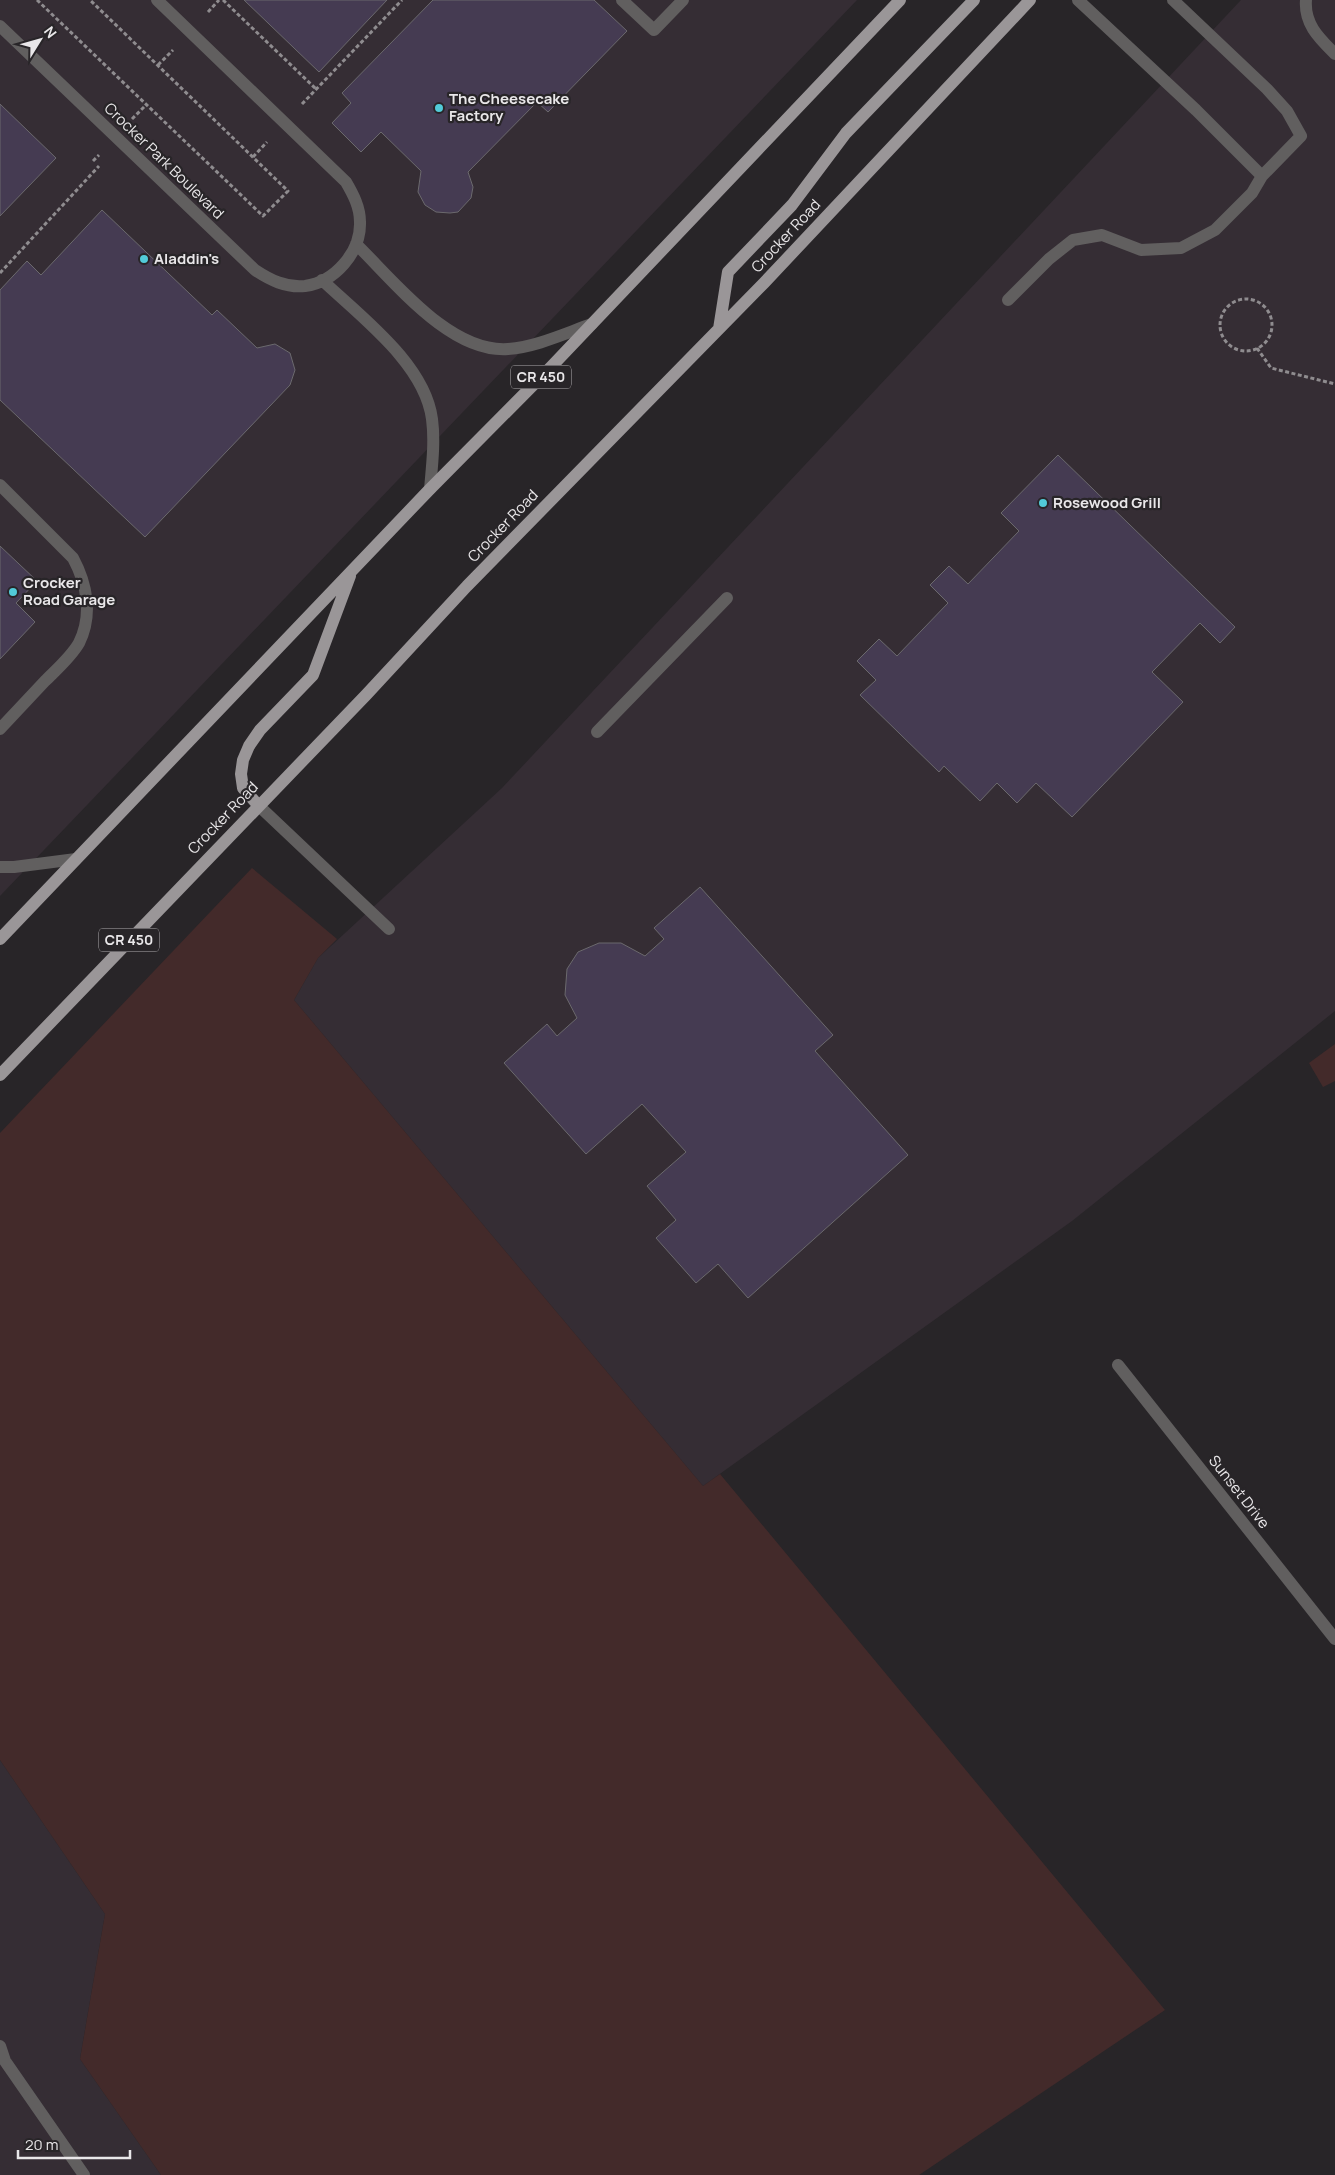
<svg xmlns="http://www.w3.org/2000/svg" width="1335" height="2175" font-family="Manrope,sans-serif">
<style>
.built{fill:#352d34}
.green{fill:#432a2a}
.building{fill:#453b52;stroke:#6b696d}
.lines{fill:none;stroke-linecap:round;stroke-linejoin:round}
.path{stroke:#8f8c8f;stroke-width:3;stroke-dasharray:4 2.5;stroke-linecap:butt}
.minor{stroke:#615f5f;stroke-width:12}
.major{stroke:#9a9698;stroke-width:12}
.poi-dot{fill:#52cbd9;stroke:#282528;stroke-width:2}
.labels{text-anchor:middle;stroke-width:4.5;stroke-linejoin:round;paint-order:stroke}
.shield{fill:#282528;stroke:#afadaf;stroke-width:1}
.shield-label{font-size:14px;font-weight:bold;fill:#e9e7e9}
.poi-label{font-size:15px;font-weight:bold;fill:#e9e7e9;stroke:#282528;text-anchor:start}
.street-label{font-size:15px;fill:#e9e7e9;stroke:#282528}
</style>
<rect width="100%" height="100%" fill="#282528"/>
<path class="built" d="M 0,0 L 857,0 L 0,896 Z
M 1241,0 L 1335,0 L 1335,1011 L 1072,1221 L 703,1486 L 294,1000 L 318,958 L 502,788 Z
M 0,1760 L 105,1914 L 80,2059 L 161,2175 L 0,2175 Z"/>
<path class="green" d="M 252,868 L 337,939 L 318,958 L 294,1000 L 703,1486 L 720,1474 L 1165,2010 L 919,2175 L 161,2175 L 80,2059 L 105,1914 L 0,1760 L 0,1133 Z
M 1335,1044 L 1335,1081 L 1323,1087 L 1309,1063 Z"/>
<path class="building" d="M 244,0 L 387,0 L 319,72 Z
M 433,0 L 594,0 L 627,31 L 548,112 L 537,102 L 468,172 L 473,187 L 471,198 L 458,212 L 450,213 L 436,212 L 425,205 L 418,192 L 421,171 L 381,132 L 361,152 L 332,123 L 351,103 L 342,93 Z
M 0,104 L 56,158 L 0,216 Z
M 102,210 L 212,315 L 217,310 L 257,348 L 275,344 L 290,353 L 295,370 L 290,385 L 145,537 L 0,400 L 0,290 L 27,261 L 41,275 Z
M 1058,455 L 1235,627 L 1220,643 L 1200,623 L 1152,672 L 1183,702 L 1072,817 L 1036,783 L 1017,803 L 997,783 L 980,801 L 944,766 L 939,772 L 860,695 L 876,680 L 857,661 L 879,639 L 897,656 L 948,603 L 930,585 L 949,566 L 968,584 L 1019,531 L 1001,513 Z
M 0,546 L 37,581 L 16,603 L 35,622 L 0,659 Z
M 700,887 L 833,1035 L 815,1051 L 908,1155 L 748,1298 L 718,1264 L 696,1283 L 656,1238 L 676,1220 L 647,1186 L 686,1152 L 642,1104 L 586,1154 L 504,1063 L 547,1024 L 557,1036 L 577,1018 L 565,995 L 567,969 L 578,952 L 599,943 L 621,943 L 645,956 L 664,939 L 654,928 Z"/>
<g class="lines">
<path class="path" d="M 37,0 L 263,216 L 288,191 L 90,0
M 223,0 L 317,90
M 208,12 L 219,0
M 158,65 L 173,50
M 302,104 L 402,0
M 132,119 L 146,105
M 253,157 L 267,142
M 93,161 L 99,155
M 0,273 L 99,166
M1220 325a26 26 0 1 1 52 0a26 26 0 1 1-52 0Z
M 1257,348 L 1271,368 L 1335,384"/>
<path class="minor" d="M 622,0 L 654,30 L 683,0
M 1078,0 L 1196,110 L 1262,176
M 1306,0 C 1304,24 1319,38 1335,54
M 0,26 L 255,270 C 270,280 286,288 305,286 C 335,282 361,252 360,222 C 360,207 353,194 346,182 L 157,0
M 356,244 C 395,282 450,353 508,349 C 536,347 566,333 592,324
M 322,280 C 361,317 425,364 432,419 C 435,442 432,466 430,489
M 1008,300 L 1049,259 L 1073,240 L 1102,235 L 1141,250 L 1181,248 L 1215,230 L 1252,193 L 1262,176 L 1301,136 L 1287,111 L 1267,89 L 1173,0
M 0,485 L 73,558 C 87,584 93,615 79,643 C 71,657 57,669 45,681 C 30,697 15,713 0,729
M 597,732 L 727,598
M 258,805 L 389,929
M 0,867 L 14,867 L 76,859
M 1118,1365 L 1335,1639
M 0,2046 L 5,2061 L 84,2175"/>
<path class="major" d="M 719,329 L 728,272 L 792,205 L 846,133 L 974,0
M 258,805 L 243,788 L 241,774 L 243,760 L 249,746 L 260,730 L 313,675 L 350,576
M 0,939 L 430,489 L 551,367 L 900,0
M 0,1075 L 366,695 L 467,586 L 764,283 L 1030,0"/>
</g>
<g class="poi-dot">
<circle cx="439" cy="108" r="5"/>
<circle cx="144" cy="259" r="5"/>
<circle cx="1043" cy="503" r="5"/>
<circle cx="13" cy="592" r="5"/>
</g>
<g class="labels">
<g class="shield">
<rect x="511" y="365.5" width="60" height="23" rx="4"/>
<rect x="99" y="928.5" width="60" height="23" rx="4"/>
</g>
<g class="shield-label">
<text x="541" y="382">CR 450</text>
<text x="129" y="945">CR 450</text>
</g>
<g class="poi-label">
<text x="449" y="104">The Cheesecake<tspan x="449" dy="17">Factory</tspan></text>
<text x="154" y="264">Aladdin's</text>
<text x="1053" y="508">Rosewood Grill</text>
<text x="23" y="588">Crocker<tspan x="23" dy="17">Road Garage</tspan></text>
</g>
<g class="street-label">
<text transform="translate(164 161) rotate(44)" y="5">Crocker Park Boulevard</text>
<text transform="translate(786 236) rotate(-47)" y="5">Crocker Road</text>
<text transform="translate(503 526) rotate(-46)" y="5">Crocker Road</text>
<text transform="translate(223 818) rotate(-46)" y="5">Crocker Road</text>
<text transform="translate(1239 1492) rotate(52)" y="5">Sunset Drive</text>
</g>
</g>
<g transform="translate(40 40) rotate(53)" stroke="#282528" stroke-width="4" paint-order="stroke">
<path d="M0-4L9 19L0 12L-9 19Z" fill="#e9e7e9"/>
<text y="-8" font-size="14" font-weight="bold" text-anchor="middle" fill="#e9e7e9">N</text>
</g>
<path d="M18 2150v8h112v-8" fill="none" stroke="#e9e7e9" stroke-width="2.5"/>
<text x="25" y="2150" font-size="15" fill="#e9e7e9" stroke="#282528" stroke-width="4" paint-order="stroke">20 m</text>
</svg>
